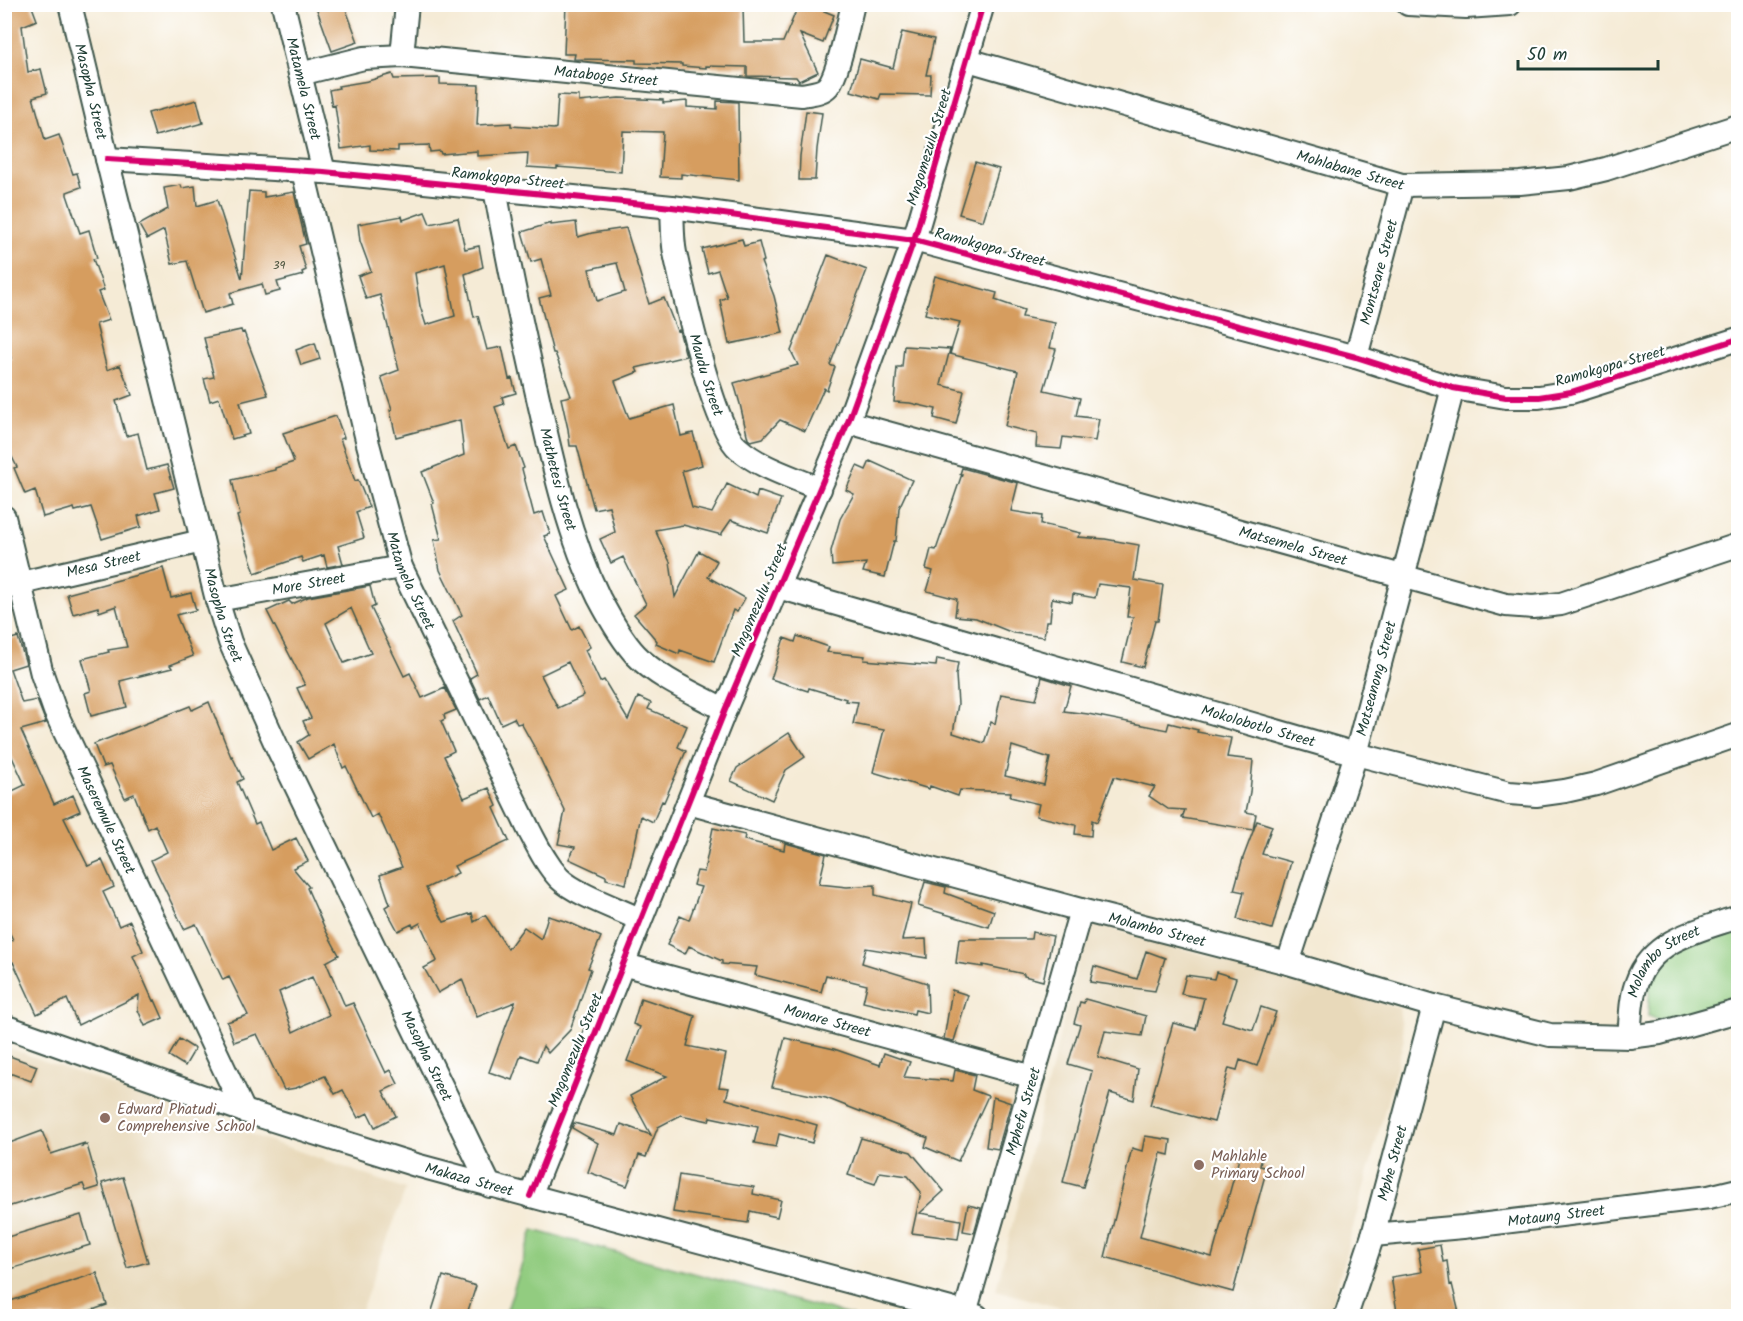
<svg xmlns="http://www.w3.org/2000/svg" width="1743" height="1321" font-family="Kalam,sans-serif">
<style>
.built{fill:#e8d9ba}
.green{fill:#92cc80;stroke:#58845a;stroke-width:1.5}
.building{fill:#d69d5f;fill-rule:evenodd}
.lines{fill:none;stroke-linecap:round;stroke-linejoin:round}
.minor-casing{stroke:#3f574c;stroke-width:26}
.minor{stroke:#fff;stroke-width:22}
.cycleway-casing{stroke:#fff;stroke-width:10}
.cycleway{stroke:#d6006c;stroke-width:6}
.education-dot{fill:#8d6e63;stroke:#fff;stroke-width:2}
.labels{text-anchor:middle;stroke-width:4.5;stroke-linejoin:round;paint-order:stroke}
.number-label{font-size:12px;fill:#4d553f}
.street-label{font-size:15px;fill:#1f3d34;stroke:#fff}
.education-label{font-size:15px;fill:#785e54;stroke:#fff;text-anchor:start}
</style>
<rect width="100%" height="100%" fill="#fff"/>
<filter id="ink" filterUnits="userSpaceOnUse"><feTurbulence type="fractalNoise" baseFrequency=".0167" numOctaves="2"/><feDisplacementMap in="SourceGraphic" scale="12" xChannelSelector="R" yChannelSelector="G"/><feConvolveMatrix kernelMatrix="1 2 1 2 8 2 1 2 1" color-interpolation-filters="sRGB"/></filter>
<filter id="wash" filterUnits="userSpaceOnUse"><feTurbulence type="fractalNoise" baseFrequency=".008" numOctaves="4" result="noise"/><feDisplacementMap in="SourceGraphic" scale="24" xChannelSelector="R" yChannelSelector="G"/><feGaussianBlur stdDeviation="1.35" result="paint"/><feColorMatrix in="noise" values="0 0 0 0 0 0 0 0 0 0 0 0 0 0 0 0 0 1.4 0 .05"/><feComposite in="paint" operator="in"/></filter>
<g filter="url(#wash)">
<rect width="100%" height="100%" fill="#f5ebd6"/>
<path class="built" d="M 1097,925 L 1399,1008 L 1404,1039 L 1329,1316 L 1089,1316 L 996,1290 L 1086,930 Z
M 5,1047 L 406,1189 L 359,1316 L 5,1316 Z"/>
<path class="green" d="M 1738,924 L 1738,998 L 1664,1023 L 1648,1016 L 1650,978 L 1679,945 Z
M 533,1230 L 853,1316 L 505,1316 Z"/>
<g id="blocks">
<path class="building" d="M 4,4 L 31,4 L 37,20 L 22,26 L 28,72 L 41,69 L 47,93 L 33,97 L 45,140 L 59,135 L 73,174 L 77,173 L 81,187 L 67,192 L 67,195 L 80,233 L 89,230 L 97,258 L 93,259 L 104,290 L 98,292 L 109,320 L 96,324 L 107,370 L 120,365 L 132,395 L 116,401 L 126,436 L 138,433 L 147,470 L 167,465 L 174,488 L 155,493 L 160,509 L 138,516 L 141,527 L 102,539 L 91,507 L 75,511 L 74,508 L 43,517 L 35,490 L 25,494 L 14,468 L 17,467 L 4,441 L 4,360 L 11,358 L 4,339 L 4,78 L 8,77 L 4,57 Z
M 315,4 L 344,4 L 358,42 L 332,51 Z
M 566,4 L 737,4 L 737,7 L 743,7 L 744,42 L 783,42 L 799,4 L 807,4 L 834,15 L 823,43 L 800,34 L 818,72 L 799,81 L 796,77 L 747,76 L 747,67 L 706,66 L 706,68 L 682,66 L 682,64 L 636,63 L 636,60 L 574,59 L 575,54 L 564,54 Z
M 902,32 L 934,39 L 926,75 L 931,75 L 930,95 L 881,94 L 879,99 L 851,91 L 860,59 L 893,68 Z
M 392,74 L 394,79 L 440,78 L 440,84 L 479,85 L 477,125 L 511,123 L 511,126 L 554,129 L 556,128 L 558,95 L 579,96 L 579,102 L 619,98 L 663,100 L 663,103 L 687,101 L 687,107 L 717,109 L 717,101 L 738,102 L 739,180 L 681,174 L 681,178 L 660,177 L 663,132 L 623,131 L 621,172 L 557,167 L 557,169 L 527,167 L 528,153 L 477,156 L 477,151 L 441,154 L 440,151 L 430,152 L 429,145 L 398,146 L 398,151 L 370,150 L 370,145 L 341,149 L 335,105 L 332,106 L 329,90 L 339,88 L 338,86 L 368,81 Z
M 197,100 L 203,123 L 155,136 L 148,113 Z
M 806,111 L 822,113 L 817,149 L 815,180 L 799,180 L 800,156 Z
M 975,162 L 999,169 L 983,221 L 959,214 Z
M 181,185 L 182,188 L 195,186 L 197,206 L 217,200 L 242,279 L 249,191 L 264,192 L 264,197 L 294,192 L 306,244 L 299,246 L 306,270 L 302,272 L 303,275 L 277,282 L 280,291 L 265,295 L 262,284 L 230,293 L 233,304 L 203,313 L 187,261 L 172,264 L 164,230 L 147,239 L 139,225 L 168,209 L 164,188 Z
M 425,212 L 430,224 L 458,218 L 465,249 L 479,246 L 483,267 L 465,274 L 474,317 L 478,316 L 487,350 L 502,347 L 509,379 L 512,378 L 516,393 L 502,397 L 504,404 L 495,407 L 509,449 L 516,446 L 524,468 L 522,469 L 534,515 L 543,512 L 550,534 L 544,536 L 569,590 L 556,596 L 572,630 L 579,626 L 590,647 L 585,650 L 600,682 L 604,680 L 628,720 L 638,697 L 651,703 L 648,709 L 687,726 L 678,747 L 686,751 L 664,802 L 662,801 L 653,822 L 641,816 L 626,884 L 606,879 L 606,876 L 569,859 L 575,847 L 558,844 L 565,811 L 536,750 L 521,723 L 517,724 L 514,718 L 501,724 L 488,695 L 480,699 L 470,678 L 477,674 L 453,621 L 462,615 L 440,570 L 434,540 L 441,539 L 432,504 L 434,503 L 422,472 L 464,455 L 460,420 L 396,437 L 390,410 L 392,409 L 381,377 L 399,370 L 380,295 L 366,299 L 358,276 L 371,271 L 360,241 L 358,224 L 402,216 L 403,220 ZM 445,264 L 455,316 L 426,325 L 420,306 L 415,273 ZM 568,662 L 584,696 L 558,708 L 541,675 Z
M 576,222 L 578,237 L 592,233 L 626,228 L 649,304 L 664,298 L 677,331 L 679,330 L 686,356 L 636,368 L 638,372 L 615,381 L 629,418 L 674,405 L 681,436 L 693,433 L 702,465 L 682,471 L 692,508 L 712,513 L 727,484 L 756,498 L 758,491 L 781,499 L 768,533 L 731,520 L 722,533 L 722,535 L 683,525 L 655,530 L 670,562 L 675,597 L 699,551 L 717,561 L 708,577 L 745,598 L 737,612 L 733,610 L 714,662 L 680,650 L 679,654 L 656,644 L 657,641 L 634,614 L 646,604 L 623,557 L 611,563 L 600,539 L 615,532 L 609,506 L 594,509 L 577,446 L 570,446 L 568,429 L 561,398 L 571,396 L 555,353 L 553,353 L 539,298 L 551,295 L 541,259 L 531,262 L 522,232 L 551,223 L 551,225 ZM 617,263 L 625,292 L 597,301 L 589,269 Z
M 742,239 L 744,246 L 759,242 L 764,261 L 761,262 L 774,296 L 783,333 L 729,344 L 720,300 L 727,297 L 718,270 L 708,273 L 702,249 Z
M 828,255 L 867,270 L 830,365 L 835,367 L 827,390 L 824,388 L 805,431 L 780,420 L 763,438 L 751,441 L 748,439 L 740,404 L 734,383 L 798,365 L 791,351 Z
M 935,276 L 997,293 L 995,300 L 1024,310 L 1022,317 L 1055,323 L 1050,348 L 1056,349 L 1044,390 L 1080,398 L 1076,416 L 1099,419 L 1095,441 L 1063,437 L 1061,449 L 1036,447 L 1037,434 L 1005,426 L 1018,371 L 950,354 L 960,322 L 925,314 Z
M 241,330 L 242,333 L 244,332 L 268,395 L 240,402 L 249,434 L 232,439 L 219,398 L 210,401 L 204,379 L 214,377 L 204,338 Z
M 315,343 L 320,359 L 301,365 L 296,350 Z
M 904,346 L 950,349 L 941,385 L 964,391 L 956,424 L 934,418 L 936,409 L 910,403 L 894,402 L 897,367 L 902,367 Z
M 336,416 L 344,438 L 340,439 L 355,481 L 358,480 L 369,507 L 356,512 L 364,538 L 338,546 L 343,564 L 327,567 L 324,555 L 303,562 L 301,557 L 255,573 L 237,516 L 240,515 L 232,480 L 275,470 L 275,468 L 294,462 L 283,433 Z
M 870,461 L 912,480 L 899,508 L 896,541 L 894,541 L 885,577 L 863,572 L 866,563 L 832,566 L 831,551 L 840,519 L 854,494 L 846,490 L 857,466 L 866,470 Z
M 962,468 L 1018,483 L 1011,511 L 1042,516 L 1041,524 L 1081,533 L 1078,537 L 1105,539 L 1139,545 L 1134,580 L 1163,585 L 1158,621 L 1155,621 L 1143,667 L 1122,662 L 1133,617 L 1127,617 L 1131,588 L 1098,584 L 1095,598 L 1073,594 L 1072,602 L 1052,598 L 1050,621 L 1046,621 L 1044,637 L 1013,633 L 976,618 L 955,616 L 957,599 L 927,591 L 933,571 L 926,569 L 931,549 L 936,550 L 962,474 L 960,474 Z
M 163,568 L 171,598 L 191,593 L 196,610 L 176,615 L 193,656 L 170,665 L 172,668 L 120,681 L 127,707 L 91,716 L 85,693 L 91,691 L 82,659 L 109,652 L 108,650 L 127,647 L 116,606 L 99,612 L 98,607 L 73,614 L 67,594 Z
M 370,586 L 375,606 L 371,608 L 404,676 L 410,673 L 422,698 L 445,688 L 456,710 L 444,715 L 445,719 L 441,721 L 454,751 L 444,756 L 464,798 L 489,788 L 497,806 L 494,808 L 509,841 L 454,866 L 458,873 L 426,888 L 444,922 L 472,913 L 474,922 L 485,915 L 508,949 L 524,927 L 541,939 L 548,916 L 568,922 L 601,937 L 588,968 L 591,969 L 570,1030 L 548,1053 L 543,1046 L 537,1061 L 521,1055 L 512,1080 L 489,1072 L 515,1002 L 477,1017 L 462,979 L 438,993 L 424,968 L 437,961 L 420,923 L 413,927 L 412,924 L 398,931 L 385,907 L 390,904 L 380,875 L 402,867 L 378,814 L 371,818 L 346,766 L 343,768 L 334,744 L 308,759 L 298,742 L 309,735 L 303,721 L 311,718 L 297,688 L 305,685 L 267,611 L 289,601 L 292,604 L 308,597 ZM 351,608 L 371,653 L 344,663 L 326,623 Z
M 797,636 L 829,647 L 827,652 L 865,656 L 864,660 L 936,666 L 937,659 L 958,663 L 956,675 L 958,704 L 953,733 L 984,743 L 991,722 L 995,724 L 1001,694 L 1036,700 L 1042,677 L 1071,686 L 1064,711 L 1088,714 L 1167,730 L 1169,723 L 1198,730 L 1197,732 L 1231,738 L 1227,757 L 1253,760 L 1250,792 L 1246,812 L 1256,814 L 1253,830 L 1182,818 L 1185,810 L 1168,809 L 1149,796 L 1155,787 L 1114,777 L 1097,822 L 1092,820 L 1091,836 L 1075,834 L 1076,825 L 1036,816 L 1039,804 L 1010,797 L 1011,792 L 960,790 L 958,796 L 930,786 L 929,789 L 873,772 L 884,730 L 853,724 L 858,702 L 845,701 L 846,699 L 809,688 L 808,691 L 771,679 L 784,638 L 795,642 ZM 1012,746 L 1050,758 L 1044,785 L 1005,776 Z
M 18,637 L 26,664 L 10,669 L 22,703 L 37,700 L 46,723 L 21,730 L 54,804 L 73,795 L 80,811 L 64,818 L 88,866 L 102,860 L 114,887 L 103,892 L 119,926 L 130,921 L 143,951 L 133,956 L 153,1001 L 155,1000 L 163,1018 L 145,1026 L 138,1010 L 139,995 L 78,1025 L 67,999 L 37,1014 L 13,962 L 4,966 L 4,945 L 13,940 L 4,921 L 4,795 L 25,785 L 4,740 L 4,641 Z
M 209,702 L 231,757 L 232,756 L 243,779 L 237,782 L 255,824 L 259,822 L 271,850 L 296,838 L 308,861 L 293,868 L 309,887 L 307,888 L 326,931 L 339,955 L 326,962 L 345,1006 L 353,1003 L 386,1073 L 391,1070 L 398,1084 L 383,1091 L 396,1116 L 375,1127 L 368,1113 L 358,1118 L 343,1090 L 335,1094 L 325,1076 L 296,1088 L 284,1090 L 257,1034 L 234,1042 L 227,1022 L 248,1015 L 229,977 L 223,980 L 196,924 L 184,929 L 151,860 L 167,852 L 155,825 L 148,829 L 134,794 L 125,798 L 110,765 L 103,767 L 94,744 L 190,706 L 192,710 ZM 312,977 L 329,1015 L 293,1032 L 279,992 Z
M 789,733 L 805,757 L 786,770 L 772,800 L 731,781 L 737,768 Z
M 1257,821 L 1272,826 L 1262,854 L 1291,862 L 1272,929 L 1237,919 L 1244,892 L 1234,890 L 1243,858 Z
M 713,828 L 745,835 L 744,840 L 784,850 L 785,843 L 826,854 L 819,884 L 847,887 L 875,885 L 875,895 L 911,904 L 902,940 L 926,939 L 927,958 L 866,948 L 862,963 L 927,983 L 928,1013 L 915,1010 L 914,1014 L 863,1002 L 867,985 L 826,975 L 821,992 L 755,975 L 757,967 L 722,964 L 722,961 L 689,946 L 685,954 L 667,945 L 680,916 L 689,920 L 701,887 L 693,885 L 697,871 L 704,872 Z
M 925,882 L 946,887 L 945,893 L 994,911 L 989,927 L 918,906 Z
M 1032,932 L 1053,936 L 1043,981 L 1024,976 L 1024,974 L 983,965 L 983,967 L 956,963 L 959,939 L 1031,939 Z
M 1146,951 L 1165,958 L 1155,991 L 1090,982 L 1094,966 L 1137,979 Z
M 1216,972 L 1236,978 L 1222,1021 L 1253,1030 L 1261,1007 L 1276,1012 L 1257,1066 L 1240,1060 L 1237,1070 L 1229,1068 L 1214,1122 L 1150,1105 L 1173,1023 L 1196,1029 L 1204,998 L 1181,994 L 1186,975 L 1214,979 Z
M 952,990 L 968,995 L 954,1041 L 944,1039 Z
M 641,998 L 695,1016 L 687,1046 L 726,1054 L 719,1087 L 729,1088 L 726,1099 L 817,1125 L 812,1143 L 779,1134 L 776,1147 L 754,1143 L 758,1127 L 710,1117 L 709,1121 L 681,1115 L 658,1127 L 646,1157 L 639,1155 L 627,1186 L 588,1172 L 598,1143 L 572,1128 L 574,1123 L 617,1135 L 621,1124 L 651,1135 L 630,1096 L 667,1076 L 627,1061 L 640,1027 L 633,1024 Z
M 1085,999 L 1146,1016 L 1142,1036 L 1105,1031 L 1098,1057 L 1138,1069 L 1134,1100 L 1110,1093 L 1083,1187 L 1063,1182 L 1092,1071 L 1068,1064 L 1080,1025 L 1074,1023 L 1080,1002 L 1084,1003 Z
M 785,1038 L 834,1049 L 880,1065 L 884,1053 L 910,1062 L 904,1077 L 953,1081 L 955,1070 L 975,1075 L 972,1090 L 988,1096 L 958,1161 L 925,1147 L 928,1138 L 826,1098 L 772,1087 Z
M 179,1039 L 195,1049 L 185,1066 L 169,1056 Z
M 4,1054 L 37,1066 L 31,1081 L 4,1071 Z
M 993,1097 L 1011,1103 L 998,1149 L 986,1147 Z
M 42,1131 L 51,1154 L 85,1143 L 82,1146 L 87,1145 L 99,1187 L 86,1191 L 83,1184 L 4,1208 L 4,1145 Z
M 1145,1136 L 1171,1140 L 1169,1155 L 1161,1153 L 1140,1237 L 1212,1257 L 1241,1151 L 1262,1155 L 1260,1166 L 1267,1168 L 1233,1292 L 1105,1257 L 1132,1148 L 1142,1151 Z
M 861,1138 L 911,1152 L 944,1191 L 920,1213 L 961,1220 L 958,1239 L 912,1233 L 921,1192 L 908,1176 L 880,1172 L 875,1184 L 848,1175 Z
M 679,1175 L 754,1187 L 753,1194 L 781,1200 L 777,1217 L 750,1211 L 748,1223 L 673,1212 Z
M 123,1177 L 148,1262 L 127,1268 L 102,1183 Z
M 968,1205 L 981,1208 L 974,1233 L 963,1231 Z
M 81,1215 L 90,1245 L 4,1271 L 4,1238 Z
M 1440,1245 L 1443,1262 L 1447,1261 L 1450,1285 L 1452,1284 L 1460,1317 L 1398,1317 L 1391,1277 L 1422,1272 L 1418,1249 Z
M 97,1273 L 107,1305 L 72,1317 L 4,1317 L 4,1303 Z
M 443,1276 L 476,1286 L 466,1317 L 430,1317 Z"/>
</g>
</g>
<g filter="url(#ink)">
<use href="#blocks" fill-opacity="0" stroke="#3f574c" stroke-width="1.5"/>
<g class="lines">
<g class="minor-casing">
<g id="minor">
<path id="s1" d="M 70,4 L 107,159 L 217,600 L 230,642 L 278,749 L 490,1186"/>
<path id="s2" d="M 283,4 L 324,172"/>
<path d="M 1408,4 L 1466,7 L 1510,4"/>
<path d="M 402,56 L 407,4"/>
<path id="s3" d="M 968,60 L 1402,185 L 1520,183 L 1569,178 L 1606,169 L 1738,126"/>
<path id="s4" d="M 300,74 L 364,58 L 402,56 L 802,95 C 811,93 822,93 828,86 C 839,73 848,23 853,4"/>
<path d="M 107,159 L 324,172 L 495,189 L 672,207 L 914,240 L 1356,357 L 1453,388 L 1506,397 L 1539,397 L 1571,392 L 1738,339"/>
<path id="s5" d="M 303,171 L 368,444 L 401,567 L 529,830 C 538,847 546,864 559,878 C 575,894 618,909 639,919"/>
<path id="s6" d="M 495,189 C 507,256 521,323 536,389 C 552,460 567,532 599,598 C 609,617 621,639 636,655 C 659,679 696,694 725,710"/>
<path id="s7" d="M 672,207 C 673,222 672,238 675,253 C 683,290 713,427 738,448 C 760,468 793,477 820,489"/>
<path id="s8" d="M 1356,357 L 1402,185"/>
<path id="s9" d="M 848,422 L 1506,605 L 1533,607 L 1561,604 L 1738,545"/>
<path id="s10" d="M 4,517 L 42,674 L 55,711 L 244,1111"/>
<path id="s11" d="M 4,587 L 202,541"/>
<path id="s12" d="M 778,587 L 1356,754 L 1509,793 L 1536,795 L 1565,791 L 1596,784 L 1738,735"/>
<path id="s13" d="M 217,600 L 401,567"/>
<path id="s14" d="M 688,803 L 1081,910 L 1288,963 L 1434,1006 L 1550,1035 L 1629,1037 L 1660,1033 L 1738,1011"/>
<path id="s15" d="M 1288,963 L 1356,754 L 1453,388"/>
<path id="s16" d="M 622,964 L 1033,1077"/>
<path id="s17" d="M 4,1026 L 244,1111 L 416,1165 L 977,1316"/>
<path id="s18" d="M 1629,1037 C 1631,1019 1630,999 1637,982 C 1652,939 1700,930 1738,917"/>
<path d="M 530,1196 L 725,710 L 848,422 L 914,240 L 983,4"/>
<path id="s19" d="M 1373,1235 L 1463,1227 L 1709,1197 L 1738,1190"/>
<path id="s20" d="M 965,1313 L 1081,910"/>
<path id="s21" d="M 1346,1316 L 1373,1235 L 1434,1006"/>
</g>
</g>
<use href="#minor" class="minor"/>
<g class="cycleway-casing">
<path id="cycleway" d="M 107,159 L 324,172 L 495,189 L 672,207 L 914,240 L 1356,357 L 1453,388 L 1506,397 L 1539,397 L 1571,392 L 1738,339
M 530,1196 L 725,710 L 848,422 L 914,240 L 983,4"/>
</g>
<use href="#cycleway" class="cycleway"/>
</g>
</g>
<g class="education-dot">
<circle cx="105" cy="1118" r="6"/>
<circle cx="1199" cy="1165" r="6"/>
</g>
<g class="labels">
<g class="number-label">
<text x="279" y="269">39</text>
</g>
<g class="street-label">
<text dy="5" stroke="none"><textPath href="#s4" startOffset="309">Mataboge Street</textPath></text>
<text dy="5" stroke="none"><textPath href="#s2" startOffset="87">Matamela Street</textPath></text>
<text dy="5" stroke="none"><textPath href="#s1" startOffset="90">Masopha Street</textPath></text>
<text transform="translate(929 147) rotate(-73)" y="5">Mngomezulu Street</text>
<text dy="5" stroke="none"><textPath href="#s3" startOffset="398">Mohlabane Street</textPath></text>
<text transform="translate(508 178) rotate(6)" y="5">Ramokgopa Street</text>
<text transform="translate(990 247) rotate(15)" y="5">Ramokgopa Street</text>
<text dy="5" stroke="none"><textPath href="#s8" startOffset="88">Montseare Street</textPath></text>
<text transform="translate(1610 366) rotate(-16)" y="5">Ramokgopa Street</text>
<text dy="5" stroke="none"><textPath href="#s7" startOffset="172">Maudu Street</textPath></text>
<text dy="5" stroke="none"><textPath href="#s6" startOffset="297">Mathetesi Street</textPath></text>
<text dy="5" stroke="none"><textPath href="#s9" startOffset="462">Matsemela Street</textPath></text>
<text dy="5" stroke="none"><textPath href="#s11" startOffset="102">Mesa Street</textPath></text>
<text dy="5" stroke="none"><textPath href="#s5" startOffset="424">Matamela Street</textPath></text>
<text dy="5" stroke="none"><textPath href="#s13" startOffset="93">More Street</textPath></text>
<text transform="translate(759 600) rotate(-67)" y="5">Mngomezulu Street</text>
<text dy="5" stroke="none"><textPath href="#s1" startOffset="630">Masopha Street</textPath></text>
<text dy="5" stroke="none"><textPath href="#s15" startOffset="298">Motseanong Street</textPath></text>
<text dy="5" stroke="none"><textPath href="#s12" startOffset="500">Mokolobotlo Street</textPath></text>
<text dy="5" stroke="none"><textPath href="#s10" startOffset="321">Maseremule Street</textPath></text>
<text dy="5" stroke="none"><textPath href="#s14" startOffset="486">Molambo Street</textPath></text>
<text dy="5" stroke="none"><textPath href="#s18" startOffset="90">Molambo Street</textPath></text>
<text dy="5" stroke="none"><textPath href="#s16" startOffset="213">Monare Street</textPath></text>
<text transform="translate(575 1050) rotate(-68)" y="5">Mngomezulu Street</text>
<text dy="5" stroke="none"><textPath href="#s1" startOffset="1116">Masopha Street</textPath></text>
<text dy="5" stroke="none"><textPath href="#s20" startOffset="210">Mphefu Street</textPath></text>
<text dy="5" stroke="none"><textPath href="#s21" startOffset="160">Mphe Street</textPath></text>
<text dy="5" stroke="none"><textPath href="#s17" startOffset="490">Makaza Street</textPath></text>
<text dy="5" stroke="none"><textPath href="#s19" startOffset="184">Motaung Street</textPath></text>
</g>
<g class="education-label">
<text x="117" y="1114">Edward Phatudi<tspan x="117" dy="17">Comprehensive School</tspan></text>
<text x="1211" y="1161">Mahlahle<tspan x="1211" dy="17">Primary School</tspan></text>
</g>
</g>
<rect width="1743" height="1321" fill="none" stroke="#fff" stroke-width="24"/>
<path d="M1518 60v9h140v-9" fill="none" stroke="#1f3d34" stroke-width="3"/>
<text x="1527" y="60" font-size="18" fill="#1f3d34" stroke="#ffffff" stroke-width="4.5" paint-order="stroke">50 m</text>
</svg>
